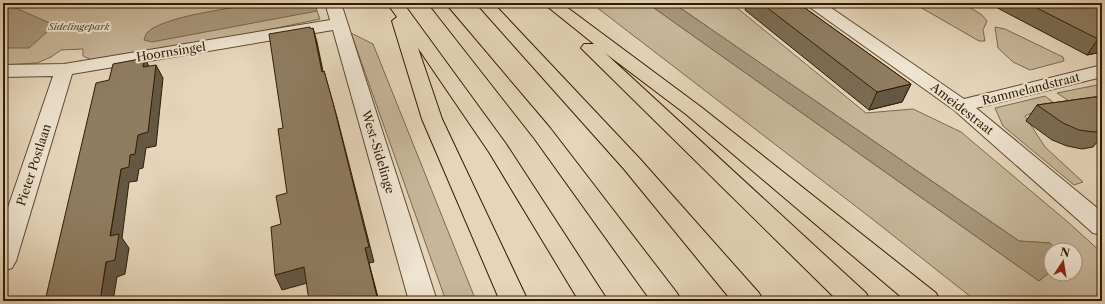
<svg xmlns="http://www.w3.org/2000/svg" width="1105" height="304" font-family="'Libre Caslon Text',serif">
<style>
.green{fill:#c7b69a;stroke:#7c694d}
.water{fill:#a8967b;stroke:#78654a}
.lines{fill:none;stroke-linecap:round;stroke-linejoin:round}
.street-casing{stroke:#5e4a2e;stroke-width:2}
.highway-casing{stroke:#311c00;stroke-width:2}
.street{fill:#efe4d2;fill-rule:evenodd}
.highway{fill:#e6d5ba;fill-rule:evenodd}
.wall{fill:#7b6b53;stroke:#311c00}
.shaded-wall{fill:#645744;stroke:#311c00}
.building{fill:#8f7c61;stroke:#311c00}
.labels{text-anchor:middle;stroke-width:4;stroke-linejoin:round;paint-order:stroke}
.far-park-label{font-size:10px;font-style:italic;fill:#5e4a2e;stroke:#efe4d2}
.street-label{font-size:12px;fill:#311c00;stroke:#efe4d2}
</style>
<rect width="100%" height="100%" fill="#e6d5ba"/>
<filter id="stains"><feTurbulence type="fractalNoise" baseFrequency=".005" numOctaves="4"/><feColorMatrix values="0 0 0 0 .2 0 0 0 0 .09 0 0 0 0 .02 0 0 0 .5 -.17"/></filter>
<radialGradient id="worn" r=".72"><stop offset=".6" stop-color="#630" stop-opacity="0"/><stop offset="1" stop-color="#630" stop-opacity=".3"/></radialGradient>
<path class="green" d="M 3,3 L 318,3 L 311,11 L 317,11 L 320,19 L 112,62 L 94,61 L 83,56 L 83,49 L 61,50 L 51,57 L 37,63 L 3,65 Z
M 591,3 L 647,3 L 1039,281 L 1051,271 L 1051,274 L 1075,274 L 1075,250 L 1057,250 L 1050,243 L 1019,241 L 673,3 L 731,3 L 866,113 L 913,109 L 961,132 L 1069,223 L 1102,253 L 1102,301 L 976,301 L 871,218 Z
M 913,3 L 963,3 L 982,15 L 987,21 L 983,30 L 985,41 L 979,41 Z
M 995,27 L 1005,29 L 1063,57 L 1064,61 L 1030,70 L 1013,62 L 998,48 Z
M 351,33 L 373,44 L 476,301 L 446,301 Z
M 1102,84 L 1102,97 L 1069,101 L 1057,93 Z
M 1045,96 L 1054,103 L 1025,116 L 1045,147 L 1083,182 L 1074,185 L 1003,126 L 995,108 Z"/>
<path class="water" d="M 263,3 L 315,3 L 317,11 L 152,42 L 144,40 C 145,38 145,36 146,34 C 159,16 240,7 263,3 Z
M 647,3 L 673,3 L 1019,241 L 1050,243 L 1057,250 L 1051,250 L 1051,271 L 1039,281 Z
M 3,4 L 7,4 L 52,24 L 47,32 L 29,48 L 3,48 Z"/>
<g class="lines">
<g class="street-casing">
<path id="street" d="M 325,3 L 341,3 L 437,301 L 409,301 L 333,30 L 72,74 L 16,261 L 12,268 L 3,271 L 3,222 L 53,76 L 3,77 L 3,65 L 64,64 L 330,20 Z
M 806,3 L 824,3 L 964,99 L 1102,65 L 1102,77 L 976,108 L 1102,212 L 1102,235 L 1093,233 L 954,110 L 808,6 Z"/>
</g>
<g class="highway-casing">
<path id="highway" d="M 387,3 L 403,3 L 506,144 L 608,301 L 579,301 L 489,152 L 418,48 L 442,119 L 528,301 L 500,301 L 422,119 L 392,21 L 397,17 Z
M 428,3 L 444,3 L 550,128 L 677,293 L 681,301 L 651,301 L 534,138 Z
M 476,3 L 493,3 L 640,159 L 759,293 L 763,301 L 732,301 L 624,169 Z
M 543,3 L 561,3 L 701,107 L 936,293 L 940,301 L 906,301 L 687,115 L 605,53 L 866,293 L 870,301 L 838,301 L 581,48 L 584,44 L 594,44 Z"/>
</g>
<use href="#street" class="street"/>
<use href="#highway" class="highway"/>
</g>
<path class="wall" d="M 747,3 L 798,3 L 911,84 L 902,102 L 869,110 L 745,10 Z
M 988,3 L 1102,3 L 1102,52 L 1087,55 Z
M 1102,96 L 1102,136 L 1093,147 L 1082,149 L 1067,146 L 1052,140 L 1026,121 L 1037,105 Z"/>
<path class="shaded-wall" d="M 313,28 L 317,42 L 326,86 L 322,72 Z
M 1102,38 L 1102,52 L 1087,55 L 1098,39 Z
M 145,58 L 151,71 L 143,67 Z
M 156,65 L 163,78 L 156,146 L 146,148 L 143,168 L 139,169 L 137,181 L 129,182 L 122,238 L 129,248 L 125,274 L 117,277 L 113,301 L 100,301 L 121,169 L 130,155 L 138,135 Z
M 324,71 L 337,117 L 374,262 L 369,263 L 379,301 L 378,301 L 365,248 Z
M 911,84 L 902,102 L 869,110 L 877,92 Z
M 304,267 L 311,282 L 282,290 L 275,275 Z"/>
<path class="building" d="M 761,3 L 798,3 L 911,84 L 877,92 Z
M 1027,3 L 1093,3 L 1102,7 L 1102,38 L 1098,39 Z
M 310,27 L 311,29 L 313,28 L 322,72 L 324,71 L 333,103 L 369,247 L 365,248 L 378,301 L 309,301 L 304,267 L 275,275 L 271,227 L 281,224 L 276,196 L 287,193 L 278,129 L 283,128 L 269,34 Z
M 145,58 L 143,67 L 156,65 L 148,132 L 138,135 L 135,154 L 130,155 L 129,167 L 121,169 L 110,236 L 119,234 L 115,260 L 106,262 L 100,301 L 45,301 L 96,83 L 109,80 L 113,64 Z
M 1102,96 L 1102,131 L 1094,132 L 1079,130 L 1063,123 L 1037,105 Z
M 263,299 L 263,301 L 255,301 Z"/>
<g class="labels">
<g class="far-park-label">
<text x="79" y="30">Sidelingepark</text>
</g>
<g class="street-label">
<text transform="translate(171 52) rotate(-9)" y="4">Hoornsingel</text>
<text transform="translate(1031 89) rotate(-14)" y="4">Rammelandstraat</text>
<text transform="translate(962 109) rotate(38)" y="4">Ameidestraat</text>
<text transform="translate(378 152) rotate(73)" y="4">West-Sidelinge</text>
<text transform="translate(34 165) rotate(-72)" y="4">Pieter Postlaan</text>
</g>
</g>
<rect width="1105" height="304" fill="none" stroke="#e6d5ba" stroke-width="16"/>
<rect x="4" y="4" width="1097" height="296" fill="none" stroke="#311c00" stroke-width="2"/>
<rect x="8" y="8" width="1089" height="288" fill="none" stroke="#311c00"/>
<g transform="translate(1063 262) rotate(12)"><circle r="19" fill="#efe4d2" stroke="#a3947e"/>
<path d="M0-3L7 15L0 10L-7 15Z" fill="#8f2418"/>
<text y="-6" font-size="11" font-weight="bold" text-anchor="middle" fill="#311c00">N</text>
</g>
<rect width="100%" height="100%" filter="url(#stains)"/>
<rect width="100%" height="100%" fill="url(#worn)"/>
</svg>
